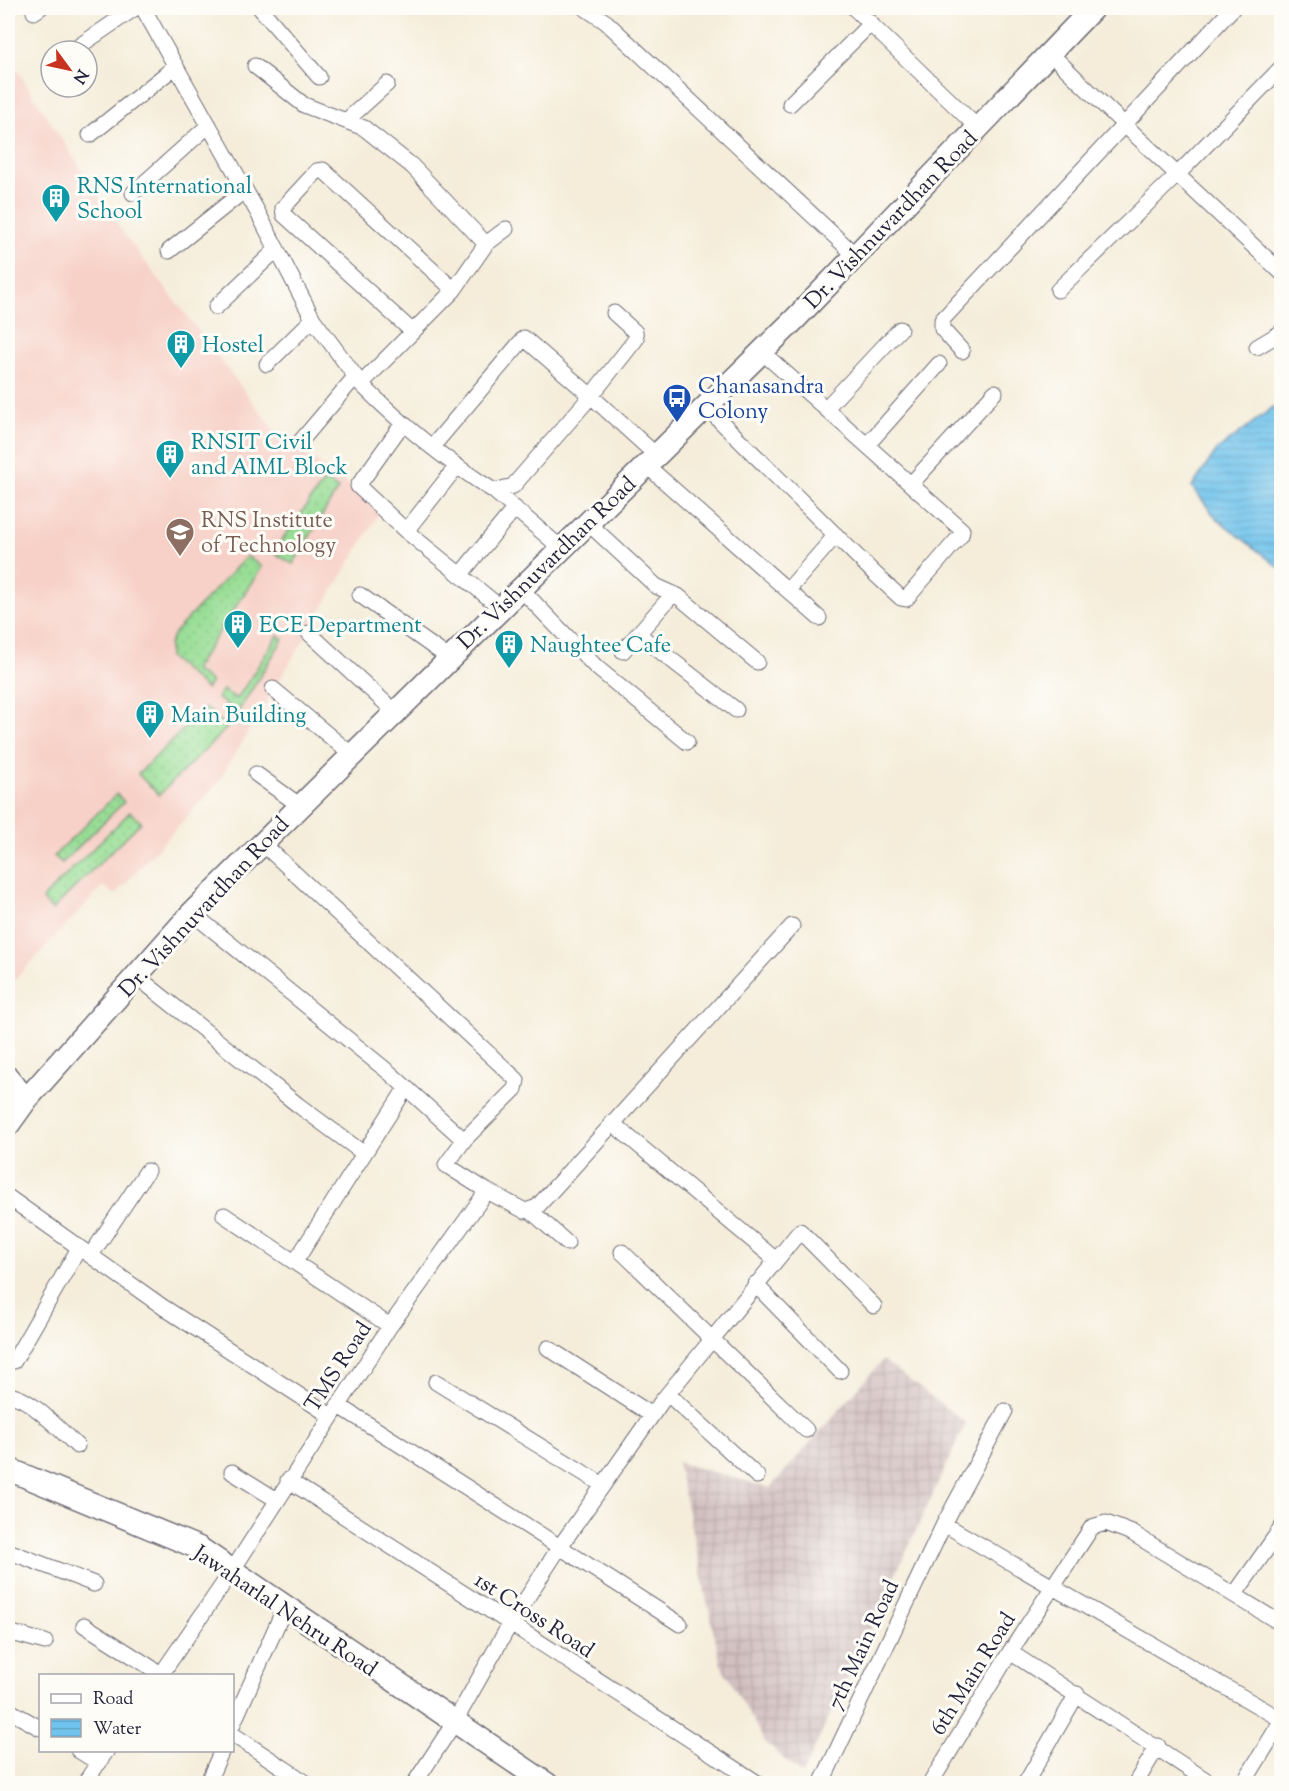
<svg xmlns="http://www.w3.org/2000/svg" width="1289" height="1791" font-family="'Sorts Mill Goudy',serif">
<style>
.built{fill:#f7d1c8}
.industrial{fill:url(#industrial-grid)}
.grass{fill:url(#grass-dots);stroke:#5e8068;stroke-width:1.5}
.water{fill:url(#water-rules);stroke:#497294;stroke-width:1.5}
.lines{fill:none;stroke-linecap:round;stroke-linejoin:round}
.street-casing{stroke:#6c6973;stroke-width:17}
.secondary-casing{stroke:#6c6973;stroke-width:25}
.street{stroke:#fff;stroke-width:15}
.secondary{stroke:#fff;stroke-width:22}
.labels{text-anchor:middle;stroke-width:6;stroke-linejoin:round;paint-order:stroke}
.culture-label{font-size:22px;fill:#0d838f;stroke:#fdfcf7;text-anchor:start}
.street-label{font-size:22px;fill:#22223b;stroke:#fdfcf7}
.transit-label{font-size:22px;fill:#164399;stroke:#fdfcf7;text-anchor:start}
.education-label{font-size:22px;fill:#785e54;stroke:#fdfcf7;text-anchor:start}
</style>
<defs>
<pattern id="industrial-grid" width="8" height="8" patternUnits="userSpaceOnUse" patternTransform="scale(1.5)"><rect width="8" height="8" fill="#d2bfc0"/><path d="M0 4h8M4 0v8" fill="none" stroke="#b4a4a6"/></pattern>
<pattern id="grass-dots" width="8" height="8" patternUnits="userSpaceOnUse" patternTransform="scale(1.5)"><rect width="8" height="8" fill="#99de96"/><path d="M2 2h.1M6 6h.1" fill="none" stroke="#84be82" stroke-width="1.8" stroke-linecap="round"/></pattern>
<pattern id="water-rules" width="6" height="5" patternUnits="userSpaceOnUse" patternTransform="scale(1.5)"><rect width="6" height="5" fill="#70c3ec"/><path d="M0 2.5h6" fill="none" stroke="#61a7cb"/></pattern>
</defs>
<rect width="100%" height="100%" fill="#fdfcf7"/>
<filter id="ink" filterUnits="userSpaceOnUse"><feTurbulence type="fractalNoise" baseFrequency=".0167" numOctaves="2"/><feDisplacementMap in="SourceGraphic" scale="12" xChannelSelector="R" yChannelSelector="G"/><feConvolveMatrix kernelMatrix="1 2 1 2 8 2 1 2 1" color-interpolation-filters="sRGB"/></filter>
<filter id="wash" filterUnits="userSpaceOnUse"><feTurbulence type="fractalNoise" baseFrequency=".008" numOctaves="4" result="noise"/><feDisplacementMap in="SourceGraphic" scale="24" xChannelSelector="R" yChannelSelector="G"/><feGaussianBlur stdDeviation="1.35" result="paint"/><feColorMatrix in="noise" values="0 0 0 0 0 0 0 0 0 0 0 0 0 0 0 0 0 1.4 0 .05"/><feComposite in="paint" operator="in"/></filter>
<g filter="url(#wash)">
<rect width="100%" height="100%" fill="#f5edda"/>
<path class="built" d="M 8,56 L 121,230 L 278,435 L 382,509 L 217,784 L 115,895 L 103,886 L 8,987 Z"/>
<path class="industrial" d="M 883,1360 L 966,1423 L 802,1775 L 765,1742 L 721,1665 L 677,1462 L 770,1488 Z"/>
<path class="grass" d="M 325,480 L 338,489 L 293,564 L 273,552 Z
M 247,556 L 262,567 L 194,670 L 211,682 L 206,689 L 169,657 L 169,645 L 174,633 Z
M 278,635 L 283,639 L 238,712 L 217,698 L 223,690 L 237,699 Z
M 206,707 L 227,728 L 159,795 L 138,774 Z
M 117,794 L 124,802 L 62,863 L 54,856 Z
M 130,812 L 141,822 L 52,910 L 42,899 Z"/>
<path class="water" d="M 1281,401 L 1281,569 L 1216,518 L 1192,487 L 1216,451 Z"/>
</g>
<g filter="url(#ink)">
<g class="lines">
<g class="street-casing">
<path id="street" d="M 143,8 L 257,211 L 313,319 L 361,384
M 260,8 L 319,77
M 585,8 L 606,22 L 856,256
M 854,8 L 978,128
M 34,12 L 40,8
M 72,51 L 135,8
M 1050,53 C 1126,128 1204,199 1282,273
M 255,66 L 304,105 L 364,128 L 412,166 L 486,244
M 790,104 L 871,23
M 347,120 L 387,84
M 90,135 L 176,66
M 133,193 L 209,125
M 169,251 L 245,190
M 454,290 L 486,244 L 506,229
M 1058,290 L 1178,174 L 1282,67
M 216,307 L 277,249
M 413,332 L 284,215 L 283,208 L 317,171 L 323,170 L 454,290 L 361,384 C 401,424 446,461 494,491 L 513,486 L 591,396 L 656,455
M 1257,347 L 1282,332
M 962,351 L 942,329 L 942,320 L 1233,8
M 267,364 L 313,319
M 706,407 L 874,573 L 901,598 L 906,599 L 961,535 L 962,530 L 762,352
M 826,408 L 900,329
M 403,423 L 358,486 L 406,531 L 500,607
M 300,442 L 355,377
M 867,445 L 939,364
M 432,447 L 524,338 L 591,396 L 636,339 L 635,332 L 614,313
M 646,465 L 819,618
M 911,484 L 995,392
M 494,491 L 561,548
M 587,522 L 656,586 L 678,596 L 757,662
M 406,531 L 457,466
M 460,575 L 515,508
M 520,588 L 596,667 L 687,742
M 788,590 L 836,535
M 360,595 L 449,658
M 309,633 L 394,711
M 638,634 L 736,710
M 623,651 L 673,594
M 273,689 L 351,754
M 256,774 L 299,805
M 261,842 L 517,1080 L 515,1089 L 464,1140 L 446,1165 L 487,1191 L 525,1211 L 537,1207 L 792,926
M 192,913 L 391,1074 L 464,1140
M 135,975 L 298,1105 L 363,1153
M 612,1123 L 776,1260
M 8,1197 L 163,1307 L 331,1416
M 531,1211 L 567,1243
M 224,1215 L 390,1326
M 622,1252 L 806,1430
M 91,1255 L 147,1171
M 295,1262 L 406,1088
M 755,1284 L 840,1371
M 548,1348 L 652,1415
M 14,1361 L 79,1248
M 436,1382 L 603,1485
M 669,1395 L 757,1476
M 8,1396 C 26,1393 63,1433 77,1446
M 338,1405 L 680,1624
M 232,1472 L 277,1500
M 288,1480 L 759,1784
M 944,1524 L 1282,1720
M 8,1551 L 94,1584
M 1235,1594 L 1282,1527
M 84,1625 L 161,1674
M 8,1632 L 45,1642
M 1010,1652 L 1212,1784
M 160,1676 L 232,1571 L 390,1326 L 487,1191
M 8,1710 L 40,1728
M 232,1726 L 285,1607
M 232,1734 L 308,1784
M 78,1750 L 99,1763
M 84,1784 L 107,1750
M 207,1784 L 222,1750
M 414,1784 L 454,1723 L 510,1624 L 559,1548 L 662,1401 L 800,1231 L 874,1306
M 821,1784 L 944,1524 L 1005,1411
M 930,1784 L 1010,1652 L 1092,1527 L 1106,1523 L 1132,1533 L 1282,1624
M 1025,1784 L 1077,1694
M 1135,1784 L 1158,1746
M 1243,1784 L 1282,1720"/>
</g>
<g class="secondary-casing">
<path id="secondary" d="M 8,1078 L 26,1100
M 8,1125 L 26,1100 L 192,913 L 796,318 L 1093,8
M 8,1469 L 199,1548 L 547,1784"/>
</g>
<use href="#street" class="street"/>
<use href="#secondary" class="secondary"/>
</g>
</g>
<defs>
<g id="building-pin" transform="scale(1.5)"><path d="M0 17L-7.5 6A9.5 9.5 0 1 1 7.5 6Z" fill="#0f9aa8" stroke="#fdfcf7"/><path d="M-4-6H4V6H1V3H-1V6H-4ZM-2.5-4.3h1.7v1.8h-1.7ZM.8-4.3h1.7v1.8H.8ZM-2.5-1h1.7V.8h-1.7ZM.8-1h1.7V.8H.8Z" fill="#fff"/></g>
<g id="bus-pin" transform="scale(1.5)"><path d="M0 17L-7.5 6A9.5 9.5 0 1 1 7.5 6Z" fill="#1a4fb4" stroke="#fdfcf7"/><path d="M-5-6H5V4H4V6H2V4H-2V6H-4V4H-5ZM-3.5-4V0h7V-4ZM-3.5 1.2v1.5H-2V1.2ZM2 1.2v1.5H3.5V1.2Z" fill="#fff"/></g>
<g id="university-pin" transform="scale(1.5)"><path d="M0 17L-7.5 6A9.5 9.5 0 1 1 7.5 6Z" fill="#8d6e63" stroke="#fdfcf7"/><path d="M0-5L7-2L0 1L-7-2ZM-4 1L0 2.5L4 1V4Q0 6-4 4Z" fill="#fff"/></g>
</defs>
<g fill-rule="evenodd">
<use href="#building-pin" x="56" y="198"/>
<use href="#building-pin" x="181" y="344"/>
<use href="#bus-pin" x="677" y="398"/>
<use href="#building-pin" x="170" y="454"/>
<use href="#university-pin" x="180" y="532"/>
<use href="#building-pin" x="238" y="624"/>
<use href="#building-pin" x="509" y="644"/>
<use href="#building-pin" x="150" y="714"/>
</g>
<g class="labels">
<g class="culture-label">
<text x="77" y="193">RNS International<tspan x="77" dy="25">School</tspan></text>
<text x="202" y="352">Hostel</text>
<text x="191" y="449">RNSIT Civil<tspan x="191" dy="25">and AIML Block</tspan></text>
<text x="259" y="632">ECE Department</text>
<text x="530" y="652">Naughtee Cafe</text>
<text x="171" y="722">Main Building</text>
</g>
<g class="street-label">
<text transform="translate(890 219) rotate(-46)" y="8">Dr. Vishnuvardhan Road</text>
<text transform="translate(546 562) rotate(-44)" y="8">Dr. Vishnuvardhan Road</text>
<text transform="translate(203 906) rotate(-47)" y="8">Dr. Vishnuvardhan Road</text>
<text transform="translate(337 1366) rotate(-57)" y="8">TMS Road</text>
<text transform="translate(286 1610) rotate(34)" y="8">Jawaharlal Nehru Road</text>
<text transform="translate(535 1614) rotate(33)" y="8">1st Cross Road</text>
<text transform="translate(862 1644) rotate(-65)" y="8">7th Main Road</text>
<text transform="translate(972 1673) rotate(-58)" y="8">6th Main Road</text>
</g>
<g class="transit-label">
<text x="698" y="393">Chanasandra<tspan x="698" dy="25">Colony</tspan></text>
</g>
<g class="education-label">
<text x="201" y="527">RNS Institute<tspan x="201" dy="25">of Technology</tspan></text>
</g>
</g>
<rect width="1289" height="1791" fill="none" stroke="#fdfcf7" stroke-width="30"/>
<rect x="39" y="1674" width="195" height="78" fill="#fdfcf7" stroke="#a5a5ac" stroke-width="1.5"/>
<rect x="51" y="1694" width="30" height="9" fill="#ffffff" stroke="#a5a5ac" stroke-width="1.5"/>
<text x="93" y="1704" font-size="18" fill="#22223b">Road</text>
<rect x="51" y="1719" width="30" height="18" fill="url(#water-rules)" stroke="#a5a5ac" stroke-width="1.5"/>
<text x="93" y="1734" font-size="18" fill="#22223b">Water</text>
<g transform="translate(69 69) rotate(123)"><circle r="28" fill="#fdfcf7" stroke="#a5a5ac" stroke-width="1.5"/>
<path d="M0-4.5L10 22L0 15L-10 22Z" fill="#c8321e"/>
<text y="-9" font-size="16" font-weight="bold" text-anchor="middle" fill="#22223b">N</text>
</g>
</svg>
